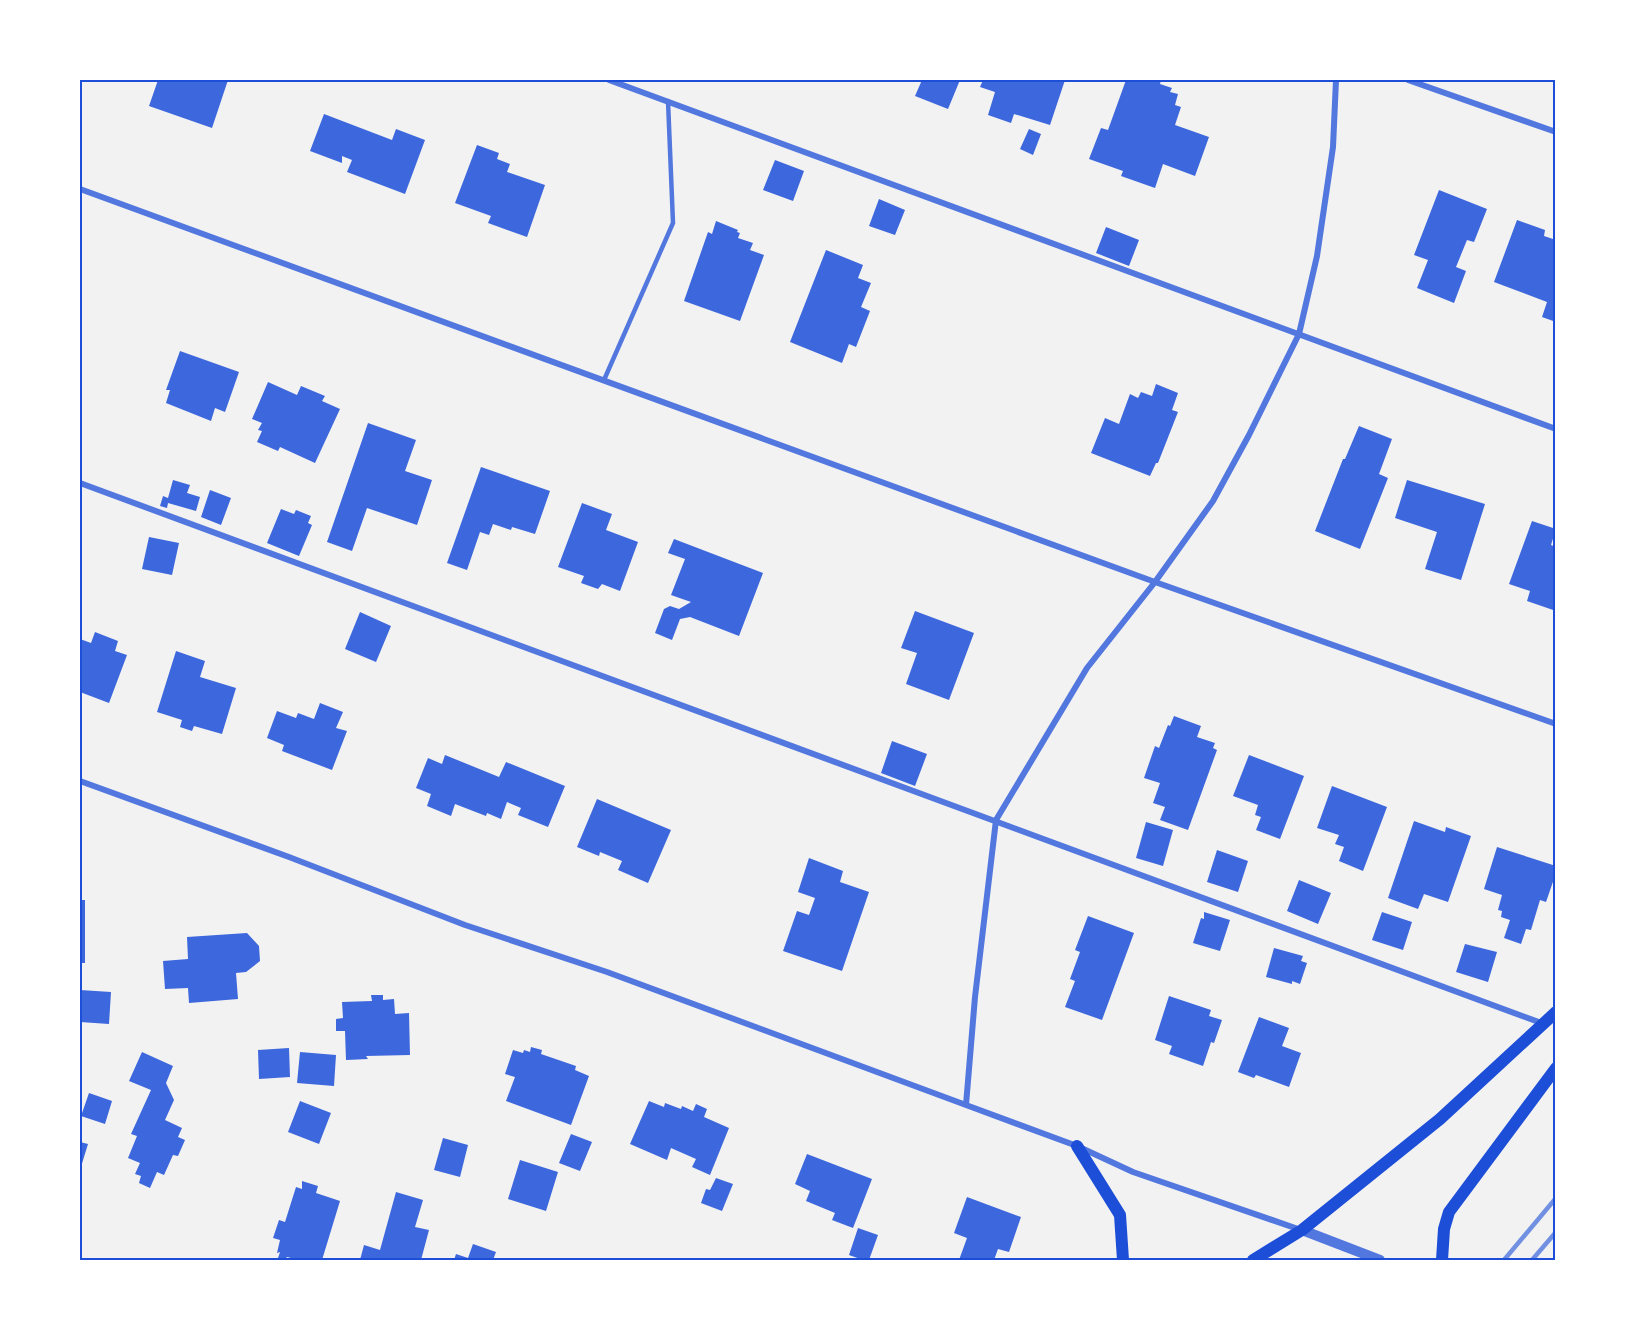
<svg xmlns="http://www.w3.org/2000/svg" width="1635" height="1340" font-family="Barlow,sans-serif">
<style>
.building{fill:#3d67dc}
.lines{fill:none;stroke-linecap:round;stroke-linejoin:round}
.service{stroke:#5277de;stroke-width:4.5}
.minor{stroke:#5277de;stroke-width:6}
.tertiary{stroke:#5277de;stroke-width:10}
.secondary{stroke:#1d4ed8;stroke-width:12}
.rail{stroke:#7290e2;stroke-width:4.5}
.neatline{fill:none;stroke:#1d4ed8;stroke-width:2}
</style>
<rect width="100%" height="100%" fill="#f2f2f2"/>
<path class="building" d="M 158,80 L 228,80 L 212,128 L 149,106 Z
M 922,80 L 960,80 L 948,109 L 915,96 Z
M 983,80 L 1065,80 L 1050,125 L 1014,114 L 1011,123 L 988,115 L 995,92 L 980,87 Z
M 1126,80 L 1161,80 L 1160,84 L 1172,88 L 1170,92 L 1178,94 L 1175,105 L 1181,107 L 1175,125 L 1209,137 L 1195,176 L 1163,164 L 1155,188 L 1121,176 L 1123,171 L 1089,159 L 1101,128 L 1108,130 Z
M 324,114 L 392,140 L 396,129 L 425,140 L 405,194 L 347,172 L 352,160 L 342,156 L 342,163 L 310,151 Z
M 1029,129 L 1041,134 L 1033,155 L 1020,149 Z
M 477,145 L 499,153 L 497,159 L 510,164 L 507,172 L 545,185 L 527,237 L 488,223 L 491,216 L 455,203 Z
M 775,160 L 804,171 L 793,201 L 763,190 Z
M 1439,190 L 1487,209 L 1474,242 L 1467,240 L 1456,267 L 1466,271 L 1454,303 L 1417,288 L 1428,260 L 1414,255 Z
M 879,199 L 905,210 L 895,235 L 869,226 Z
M 1517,220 L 1545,230 L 1544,236 L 1556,240 L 1556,322 L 1542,317 L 1547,302 L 1494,282 Z
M 716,221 L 738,230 L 737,232 L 740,233 L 738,238 L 753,243 L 750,250 L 764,255 L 740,321 L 684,301 L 708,232 L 712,234 Z
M 1106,227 L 1139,240 L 1129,266 L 1096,253 Z
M 826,250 L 863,265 L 858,278 L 871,283 L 861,307 L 870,311 L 856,347 L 849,344 L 842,363 L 790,342 Z
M 180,351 L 239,372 L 225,412 L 215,408 L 211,421 L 166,403 L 170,390 L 166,390 Z
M 268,382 L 297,395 L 301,386 L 325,396 L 322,401 L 340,409 L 315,463 L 280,447 L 278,451 L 257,442 L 262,431 L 258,430 L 262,423 L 252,419 Z
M 1156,384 L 1178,393 L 1172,410 L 1178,412 L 1158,463 L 1156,463 L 1150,476 L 1091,453 L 1105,418 L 1119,424 L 1130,394 L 1138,398 L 1141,392 L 1152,396 Z
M 368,423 L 416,440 L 405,471 L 432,480 L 417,525 L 367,508 L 352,551 L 327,542 Z
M 1359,426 L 1392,439 L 1379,474 L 1388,478 L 1360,549 L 1315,531 L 1343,459 L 1345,459 Z
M 481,467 L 550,491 L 535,534 L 512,527 L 511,530 L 493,524 L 489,535 L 480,532 L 467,570 L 447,563 Z
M 173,480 L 190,485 L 187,493 L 200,497 L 196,511 L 168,503 L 167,508 L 160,506 L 163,496 L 168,498 Z
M 1407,480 L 1485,504 L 1461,580 L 1425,569 L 1437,532 L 1395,518 Z
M 210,490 L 231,498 L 221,525 L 201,517 Z
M 582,503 L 612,514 L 606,530 L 638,542 L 620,591 L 602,584 L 598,589 L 581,583 L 584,576 L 558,567 Z
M 281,509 L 294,514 L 296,510 L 311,516 L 308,523 L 312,525 L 299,556 L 267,543 Z
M 1532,521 L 1556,529 L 1551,545 L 1556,547 L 1556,611 L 1527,601 L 1530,591 L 1509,584 Z
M 149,537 L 179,543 L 172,575 L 142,569 Z
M 674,539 L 763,573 L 739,636 L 690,617 L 680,619 L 672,640 L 655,633 L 664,609 L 670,606 L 679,609 L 691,602 L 671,595 L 685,559 L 668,553 Z
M 915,611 L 974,633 L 949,700 L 906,684 L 917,653 L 901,648 Z
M 360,612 L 391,626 L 376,662 L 345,649 Z
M 95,632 L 118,641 L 115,651 L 127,655 L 109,703 L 80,692 L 80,639 L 91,643 Z
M 176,651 L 205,661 L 200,677 L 236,688 L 222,734 L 194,726 L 192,731 L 180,727 L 182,720 L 157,712 Z
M 320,703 L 343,712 L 336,728 L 347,731 L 332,770 L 282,751 L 284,745 L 267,738 L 277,711 L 296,718 L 298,713 L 314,719 Z
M 1174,716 L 1201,726 L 1197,737 L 1215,743 L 1213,748 L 1217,750 L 1188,830 L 1160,820 L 1165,807 L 1153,803 L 1160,783 L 1144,778 L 1155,746 L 1159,748 L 1168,725 L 1170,726 Z
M 892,741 L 927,754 L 915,786 L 881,773 Z
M 445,755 L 499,777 L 506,762 L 565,786 L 548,827 L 518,815 L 521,808 L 507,802 L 501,819 L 487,813 L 486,816 L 455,804 L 451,816 L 427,806 L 431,794 L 416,788 L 428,758 L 442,764 Z
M 1249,755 L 1304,776 L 1280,839 L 1256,830 L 1261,817 L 1255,815 L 1258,805 L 1233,796 Z
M 1332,786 L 1387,807 L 1363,871 L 1339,861 L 1344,847 L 1335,844 L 1339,835 L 1317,828 Z
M 597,799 L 671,830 L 648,883 L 618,870 L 622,861 L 600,852 L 599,856 L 577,847 Z
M 1414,821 L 1445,832 L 1446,827 L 1471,836 L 1448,902 L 1424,894 L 1418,909 L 1388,898 Z
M 1146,822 L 1173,830 L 1163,866 L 1136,858 Z
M 1497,847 L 1556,866 L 1556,873 L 1546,902 L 1540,900 L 1531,930 L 1526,929 L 1521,944 L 1504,938 L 1510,920 L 1501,917 L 1502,911 L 1498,910 L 1502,895 L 1484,889 Z
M 1217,850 L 1248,861 L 1238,892 L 1207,882 Z
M 809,858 L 843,871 L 840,882 L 869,892 L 842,971 L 783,951 L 797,911 L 809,915 L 815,898 L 798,892 Z
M 1299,880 L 1331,893 L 1318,924 L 1287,911 Z
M 80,900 L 85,900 L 85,963 L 80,963 Z
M 1204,912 L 1230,920 L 1220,951 L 1193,943 L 1201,918 L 1204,919 Z
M 1382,912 L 1412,922 L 1403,950 L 1372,940 Z
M 1088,916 L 1134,933 L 1102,1020 L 1065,1007 L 1075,981 L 1070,979 L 1080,952 L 1075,950 Z
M 247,933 L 259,946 L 260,961 L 246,972 L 236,973 L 238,999 L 189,1003 L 188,988 L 165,989 L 163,961 L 188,959 L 187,937 Z
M 1465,944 L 1497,952 L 1488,982 L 1456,972 Z
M 1274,948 L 1303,956 L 1301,961 L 1307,963 L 1300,984 L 1292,981 L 1292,984 L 1266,977 Z
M 80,990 L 111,992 L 109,1024 L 80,1022 Z
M 371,995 L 383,995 L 383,1000 L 394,999 L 395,1014 L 409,1013 L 410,1055 L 366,1056 L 368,1059 L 346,1060 L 345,1031 L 336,1031 L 336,1019 L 343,1018 L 342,1002 L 372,1001 Z
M 1169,996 L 1211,1010 L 1209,1016 L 1222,1020 L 1214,1043 L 1211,1042 L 1203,1066 L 1169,1054 L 1172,1046 L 1155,1040 Z
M 1259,1017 L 1289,1028 L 1282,1046 L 1301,1053 L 1289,1087 L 1256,1075 L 1254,1078 L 1238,1072 Z
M 531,1047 L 542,1050 L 541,1054 L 576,1066 L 575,1070 L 589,1076 L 571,1125 L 506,1101 L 515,1077 L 505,1074 L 513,1050 L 523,1053 L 524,1050 L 530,1052 Z
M 289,1048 L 290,1077 L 259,1079 L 258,1050 Z
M 142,1052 L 173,1066 L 166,1083 L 174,1100 L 165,1120 L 182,1128 L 178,1137 L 185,1140 L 178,1156 L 173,1155 L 164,1175 L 157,1172 L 150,1188 L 139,1183 L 141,1176 L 135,1174 L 140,1163 L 128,1158 L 137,1136 L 131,1134 L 151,1090 L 129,1081 Z
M 300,1052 L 336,1055 L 334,1086 L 297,1083 Z
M 89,1093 L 112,1101 L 105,1124 L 81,1116 Z
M 300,1101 L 331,1113 L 319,1144 L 288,1132 Z
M 649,1101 L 664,1107 L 665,1103 L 681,1109 L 682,1106 L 693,1111 L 696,1104 L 707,1109 L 704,1117 L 729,1128 L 710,1175 L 692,1167 L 696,1159 L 671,1148 L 667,1160 L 630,1144 Z
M 571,1134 L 592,1142 L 580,1171 L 559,1163 Z
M 443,1138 L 468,1145 L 460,1177 L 434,1170 Z
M 80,1142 L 88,1144 L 80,1170 Z
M 807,1154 L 872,1179 L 853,1228 L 832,1220 L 835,1213 L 806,1201 L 810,1191 L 795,1184 Z
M 520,1160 L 558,1172 L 546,1211 L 508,1199 Z
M 716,1178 L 733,1184 L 722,1211 L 701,1203 L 706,1189 L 710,1190 Z
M 302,1181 L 318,1186 L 316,1193 L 340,1201 L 322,1260 L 299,1260 L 287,1257 L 285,1260 L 278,1258 L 280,1252 L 277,1253 L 280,1240 L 273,1238 L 279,1220 L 285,1222 L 296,1187 L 302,1189 Z
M 396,1192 L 423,1200 L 415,1227 L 429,1230 L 421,1260 L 360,1260 L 364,1245 L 380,1250 Z
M 967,1197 L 1021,1217 L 1009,1252 L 998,1249 L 994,1260 L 959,1260 L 967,1238 L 954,1233 Z
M 858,1228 L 878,1235 L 869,1260 L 863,1260 L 849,1255 Z
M 473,1244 L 496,1252 L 493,1260 L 454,1260 L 456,1254 L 468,1258 Z"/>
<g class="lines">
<path class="service" d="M 604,380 L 673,223 L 668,101"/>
<path class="minor" d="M 609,80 L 1556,429
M 1408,80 L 1556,132
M 80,189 L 1155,582 L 1556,724
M 80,483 L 1544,1024
M 80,781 L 289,857 L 465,925 L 607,972 L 966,1105 L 1077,1146 L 1133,1172 L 1301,1230
M 966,1105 L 975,997 L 996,820 L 1087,668 L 1155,582 L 1213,501 L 1249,435 L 1299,334 L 1317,256 L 1333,147 L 1336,80"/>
<path class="tertiary" d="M 1302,1230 L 1380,1260"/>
<path class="secondary" d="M 1077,1146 L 1120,1215 L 1123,1260
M 1253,1260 L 1302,1230 L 1440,1119 L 1556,1012
M 1442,1260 L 1444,1229 L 1449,1212 L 1556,1068"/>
<path class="rail" d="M 1504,1260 L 1556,1198
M 1532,1260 L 1556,1232"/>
</g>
<rect width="1635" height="1340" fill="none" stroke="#ffffff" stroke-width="162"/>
<rect x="81" y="81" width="1473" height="1178" class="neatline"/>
</svg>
